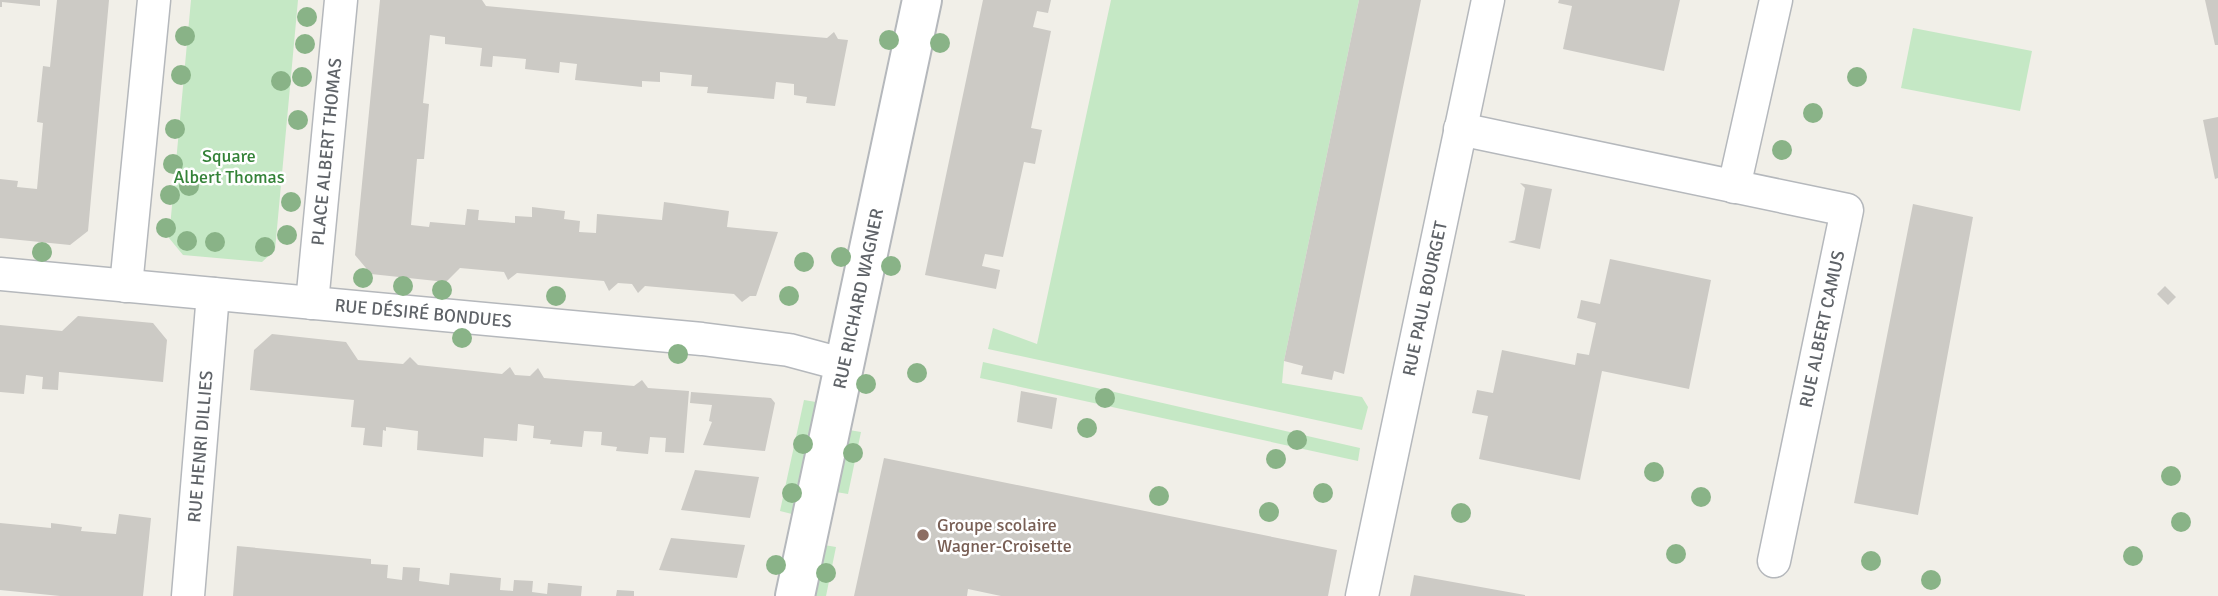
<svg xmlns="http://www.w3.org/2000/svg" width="2218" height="596" font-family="Signika,sans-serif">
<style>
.green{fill:#c5e8c5}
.building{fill:#cccac5}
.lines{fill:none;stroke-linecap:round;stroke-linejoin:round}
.minor-casing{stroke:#b5b8bc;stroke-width:35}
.tertiary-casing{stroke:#b5b8bc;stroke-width:42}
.minor{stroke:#fff;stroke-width:32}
.tertiary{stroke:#fff;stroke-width:38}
.tree{fill:#89b387}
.education-dot{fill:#8d6e63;stroke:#fff;stroke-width:2.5}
.labels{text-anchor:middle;stroke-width:5;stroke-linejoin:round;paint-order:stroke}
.street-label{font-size:18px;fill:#5f6368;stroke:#fff}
.park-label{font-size:18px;fill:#348238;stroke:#fff}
.education-label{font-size:18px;fill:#785e54;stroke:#fff;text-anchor:start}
</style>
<rect width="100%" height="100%" fill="#f1efe8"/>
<path class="green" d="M 191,0 L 298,0 L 275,250 L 262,262 L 183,255 L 169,238 Z
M 1111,0 L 1359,0 L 1284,361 L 1282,383 L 1362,397 L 1368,407 L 1362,430 L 988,349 L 993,328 L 1037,344 Z
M 1913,28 L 2032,51 L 2020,111 L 1901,88 Z
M 983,362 L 1360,448 L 1358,461 L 980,378 Z
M 804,400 L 816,402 L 792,514 L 780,511 Z
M 849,430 L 861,432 L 848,494 L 836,492 Z
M 824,545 L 836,547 L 826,596 L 813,596 Z"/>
<path class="building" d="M 0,0 L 40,0 L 40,6 L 2,2 L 2,7 L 0,7 Z
M 57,0 L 109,0 L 88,231 L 70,245 L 0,238 L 0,179 L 18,181 L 17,187 L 37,189 L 43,123 L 37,122 L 43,66 L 50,67 Z
M 380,0 L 482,0 L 486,6 L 780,34 L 827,38 L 834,32 L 838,39 L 848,40 L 835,106 L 806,103 L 807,97 L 794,95 L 794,84 L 776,82 L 774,99 L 707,93 L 708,87 L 691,86 L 692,75 L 660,72 L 660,82 L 642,81 L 642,87 L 575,80 L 577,64 L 560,62 L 559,73 L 525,69 L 526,59 L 493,56 L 492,67 L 480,66 L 482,48 L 445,44 L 445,37 L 430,35 L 423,103 L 429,104 L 424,159 L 417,159 L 411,225 L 429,227 L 430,222 L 465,225 L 467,209 L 479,210 L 478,220 L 515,223 L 515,216 L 532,217 L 532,207 L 565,211 L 564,219 L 580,221 L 579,232 L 596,233 L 597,214 L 662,220 L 664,202 L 729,211 L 727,227 L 778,232 L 756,296 L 750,296 L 742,302 L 734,294 L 645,286 L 638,293 L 632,284 L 618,283 L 609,291 L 604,281 L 517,273 L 508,280 L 504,272 L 460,268 L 446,282 L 371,274 L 355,255 Z
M 983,0 L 1051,0 L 1048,13 L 1037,11 L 1033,27 L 1051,31 L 1031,128 L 1042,130 L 1035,164 L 1024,162 L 1003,257 L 985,254 L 982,266 L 1000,270 L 996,289 L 925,275 Z
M 1359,0 L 1421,0 L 1344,374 L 1334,371 L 1332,380 L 1301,374 L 1303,366 L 1284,361 Z
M 1559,0 L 1680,0 L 1664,71 L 1563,49 L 1572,6 L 1558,3 Z
M 2205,0 L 2218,0 L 2218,45 L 2215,45 Z
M 2218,117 L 2218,178 L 2215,179 L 2203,120 Z
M 1520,183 L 1552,189 L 1540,249 L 1508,242 L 1515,240 L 1525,188 Z
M 1913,204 L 1973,217 L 1918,515 L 1854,503 Z
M 1610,259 L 1711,280 L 1689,389 L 1602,371 L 1580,480 L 1479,459 L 1488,416 L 1472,413 L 1477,390 L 1493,393 L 1502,350 L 1575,365 L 1577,353 L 1589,355 L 1596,323 L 1577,318 L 1579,310 L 1581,300 L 1600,304 Z
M 2165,286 L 2176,297 L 2168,305 L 2157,294 Z
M 78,316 L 153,323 L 167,340 L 163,382 L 59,372 L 58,390 L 42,389 L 43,377 L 26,375 L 24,394 L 0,392 L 0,325 L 62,331 Z
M 272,334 L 346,342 L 358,360 L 403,364 L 410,357 L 418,365 L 502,374 L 510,367 L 515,375 L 530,376 L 538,368 L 544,378 L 634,386 L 642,380 L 648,388 L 689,391 L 684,453 L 665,452 L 666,438 L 650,437 L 648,454 L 616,451 L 617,447 L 601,445 L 602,432 L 584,431 L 582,447 L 550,444 L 551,440 L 533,438 L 534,426 L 518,424 L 517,441 L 484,438 L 483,457 L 417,450 L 418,431 L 386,427 L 386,431 L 383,430 L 382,447 L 363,445 L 365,428 L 351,427 L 354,400 L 250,390 L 254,350 Z
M 1021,391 L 1057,398 L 1052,429 L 1017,422 Z
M 691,392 L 771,398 L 775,403 L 765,451 L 703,445 L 712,422 L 709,421 L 712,405 L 690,403 Z
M 884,458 L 1337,550 L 1328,596 L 1001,596 L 968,589 L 967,596 L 854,596 Z
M 695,470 L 759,477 L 750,518 L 681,510 Z
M 119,514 L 151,518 L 143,596 L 60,596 L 0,590 L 0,523 L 51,528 L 51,523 L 82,527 L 81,531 L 116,534 Z
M 671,538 L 745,545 L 737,578 L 659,570 Z
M 237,546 L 371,559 L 371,564 L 388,565 L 387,578 L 402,580 L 403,567 L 420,568 L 419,581 L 449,585 L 450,573 L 501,578 L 500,590 L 513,591 L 514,580 L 533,581 L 532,592 L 547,594 L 548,583 L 582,586 L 581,596 L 233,596 Z
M 1414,575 L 1525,595 L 1525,596 L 1410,596 Z
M 617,590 L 634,591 L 634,596 L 616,596 Z"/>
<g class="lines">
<g class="minor-casing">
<g id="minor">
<path d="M 1460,129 L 1847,210 L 1774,561"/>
<path d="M 1734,187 L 1776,0"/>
<path id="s1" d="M 0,274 L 702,339 L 789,350 L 845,365"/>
<path d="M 126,286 L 154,0"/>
<path id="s2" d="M 312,303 L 341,0"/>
<path id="s3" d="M 188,596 L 213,294"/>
<path id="s4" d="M 1362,596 L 1488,0"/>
</g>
</g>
<g class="tertiary-casing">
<g id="tertiary">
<path id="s5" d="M 795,596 L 922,0"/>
</g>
</g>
<use href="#minor" class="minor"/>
<use href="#tertiary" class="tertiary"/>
</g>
<g class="tree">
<circle cx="307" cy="17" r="10"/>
<circle cx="185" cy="36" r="10"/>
<circle cx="889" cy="40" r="10"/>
<circle cx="940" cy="43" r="10"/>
<circle cx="305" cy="44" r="10"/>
<circle cx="181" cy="75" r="10"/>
<circle cx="302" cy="77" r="10"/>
<circle cx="1857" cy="77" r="10"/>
<circle cx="281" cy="81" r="10"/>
<circle cx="1813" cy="113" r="10"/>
<circle cx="298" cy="120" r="10"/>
<circle cx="175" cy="129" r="10"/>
<circle cx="1782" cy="150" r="10"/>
<circle cx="173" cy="164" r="10"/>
<circle cx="189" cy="186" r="10"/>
<circle cx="170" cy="195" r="10"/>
<circle cx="291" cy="202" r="10"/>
<circle cx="166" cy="228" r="10"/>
<circle cx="287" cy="235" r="10"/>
<circle cx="187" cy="241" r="10"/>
<circle cx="215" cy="242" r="10"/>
<circle cx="265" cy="247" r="10"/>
<circle cx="42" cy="252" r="10"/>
<circle cx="841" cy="257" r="10"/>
<circle cx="804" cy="262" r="10"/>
<circle cx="891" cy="266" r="10"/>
<circle cx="363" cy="278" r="10"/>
<circle cx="403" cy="286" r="10"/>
<circle cx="442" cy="290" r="10"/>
<circle cx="556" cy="296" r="10"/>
<circle cx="789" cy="296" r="10"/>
<circle cx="462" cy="338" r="10"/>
<circle cx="678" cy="354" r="10"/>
<circle cx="917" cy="373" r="10"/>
<circle cx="866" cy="384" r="10"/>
<circle cx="1105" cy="398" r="10"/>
<circle cx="1087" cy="428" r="10"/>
<circle cx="1297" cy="440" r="10"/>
<circle cx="803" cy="444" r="10"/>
<circle cx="853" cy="453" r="10"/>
<circle cx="1276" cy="459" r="10"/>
<circle cx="1654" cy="472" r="10"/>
<circle cx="2171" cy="476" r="10"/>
<circle cx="792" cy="493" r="10"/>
<circle cx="1323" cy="493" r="10"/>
<circle cx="1159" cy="496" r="10"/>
<circle cx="1701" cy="497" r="10"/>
<circle cx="1269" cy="512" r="10"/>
<circle cx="1461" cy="513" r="10"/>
<circle cx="2181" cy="522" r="10"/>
<circle cx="1676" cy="554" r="10"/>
<circle cx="2133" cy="556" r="10"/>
<circle cx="1871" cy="561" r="10"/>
<circle cx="776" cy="565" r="10"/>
<circle cx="826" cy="573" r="10"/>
<circle cx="1931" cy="580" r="10"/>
</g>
<circle class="education-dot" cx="923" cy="535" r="7"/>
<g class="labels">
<g class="street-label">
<text dy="6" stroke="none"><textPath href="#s2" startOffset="152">PLACE ALBERT THOMAS</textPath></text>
<text dy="6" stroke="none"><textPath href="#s5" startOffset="304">RUE RICHARD WAGNER</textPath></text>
<text dy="6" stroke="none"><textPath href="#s4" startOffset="304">RUE PAUL BOURGET</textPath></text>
<text dy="6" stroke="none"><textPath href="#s1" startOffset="425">RUE DÉSIRÉ BONDUES</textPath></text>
<text transform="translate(1822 329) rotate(-78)" y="6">RUE ALBERT CAMUS</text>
<text dy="6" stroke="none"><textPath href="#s3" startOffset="150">RUE HENRI DILLIES</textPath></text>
</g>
<g class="park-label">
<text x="229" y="162">Square<tspan x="229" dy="21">Albert Thomas</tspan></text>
</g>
<g class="education-label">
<text x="937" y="531">Groupe scolaire<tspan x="937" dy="21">Wagner-Croisette</tspan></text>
</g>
</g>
</svg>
